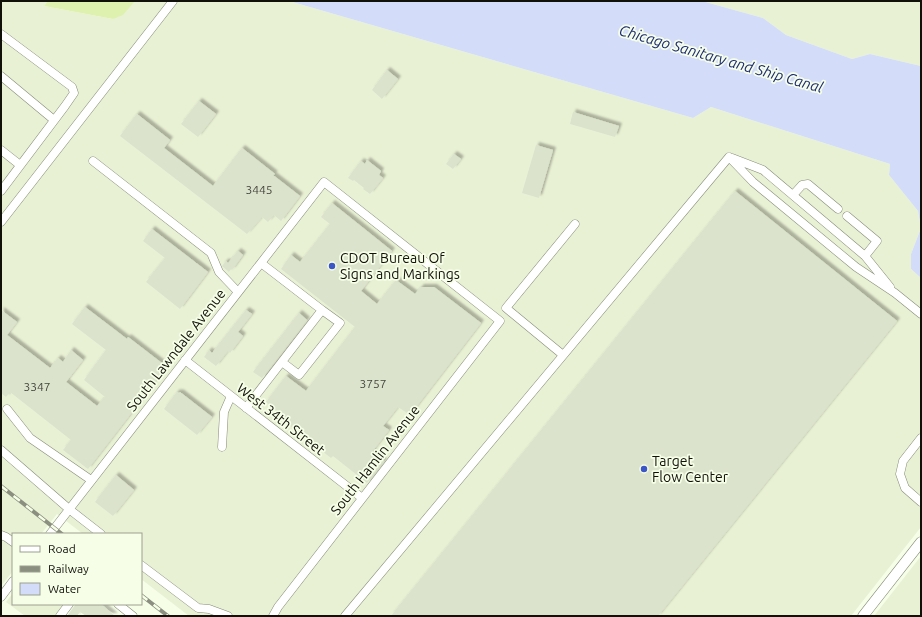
<svg xmlns="http://www.w3.org/2000/svg" width="922" height="617" font-family="Ubuntu,sans-serif">
<style>
.built{fill:#e9f1d4}
.green{fill:#def1af}
.water{fill:#d3ddf9}
.building{fill:#dce3cd;filter:url(#shadow)}
.lines{fill:none;stroke-linecap:round;stroke-linejoin:round}
.minor-casing{stroke:#848b77;stroke-width:9}
.major-casing{stroke:#848b77;stroke-width:11}
.minor{stroke:#fff;stroke-width:8}
.major{stroke:#fff;stroke-width:10}
.rail-casing{stroke:#8a8f7f;stroke-width:4}
.rail{stroke:#f7fee7;stroke-width:2.5;stroke-dasharray:8;stroke-linecap:butt}
.poi-dot{fill:#3c56c8;stroke:#f7fee7;stroke-width:1.5}
.labels{text-anchor:middle;stroke-width:3.5;stroke-linejoin:round;paint-order:stroke}
.number-label{font-size:12px;fill:#43463b}
.poi-label{font-size:14px;fill:#10120a;stroke:#f7fee7;text-anchor:start}
.street-label{font-size:14px;fill:#10120a;stroke:#f7fee7}
.water-label{font-size:15px;font-style:italic;fill:#1d2c76;stroke:#f7fee7}
</style>
<defs>
<filter id="shadow"><feDropShadow dx="3" dy="-3" stdDeviation="1" flood-color="#0004"/></filter>
</defs>
<rect width="100%" height="100%" fill="#f7fee7"/>
<path class="built" d="M 1,1 L 48,1 L 44,6 L 113,19 L 131,5 L 135,1 L 289,1 L 693,118 L 711,107 L 890,164 L 889,175 L 918,211 L 921,228 L 911,254 L 911,269 L 921,278 L 921,527 L 851,616 L 189,616 L 141,579 L 141,534 L 83,534 L 57,514 L 41,534 L 13,534 L 13,571 L 1,586 Z
M 702,1 L 921,1 L 921,66 L 870,54 L 852,59 L 786,35 L 763,18 Z
M 921,556 L 921,616 L 874,616 Z
M 13,593 L 13,604 L 69,604 L 60,616 L 25,616 L 6,602 Z"/>
<path class="green" d="M 48,1 L 135,1 L 123,15 L 113,19 L 44,6 Z"/>
<path class="water" d="M 289,1 L 702,1 L 763,18 L 786,35 L 852,59 L 870,54 L 921,66 L 921,278 L 911,269 L 911,254 L 921,228 L 918,211 L 889,175 L 890,164 L 711,107 L 693,118 Z"/>
<path class="building" d="M 387,70 L 398,79 L 382,99 L 372,90 Z
M 199,101 L 216,114 L 198,137 L 181,124 Z
M 573,112 L 619,126 L 615,137 L 570,124 Z
M 137,114 L 170,140 L 164,148 L 213,186 L 242,148 L 275,174 L 273,175 L 300,196 L 281,221 L 274,215 L 268,222 L 262,217 L 247,234 L 120,136 Z
M 536,145 L 553,150 L 539,198 L 522,193 Z
M 454,154 L 461,159 L 453,169 L 446,164 Z
M 367,160 L 381,171 L 379,175 L 383,178 L 370,194 L 363,189 L 364,188 L 354,180 L 353,181 L 348,178 L 361,161 L 365,164 Z
M 735,191 L 897,321 L 658,616 L 391,616 Z
M 332,203 L 392,251 L 361,291 L 377,304 L 396,280 L 415,294 L 421,287 L 434,287 L 481,323 L 410,415 L 398,407 L 383,426 L 389,430 L 372,452 L 384,461 L 367,483 L 333,456 L 331,458 L 276,415 L 278,412 L 266,402 L 286,376 L 306,391 L 355,327 L 281,269 L 291,255 L 300,262 L 330,224 L 321,217 Z
M 152,229 L 208,272 L 180,309 L 146,282 L 165,258 L 143,241 Z
M 238,251 L 243,255 L 232,270 L 231,269 L 229,272 L 222,266 L 226,261 L 228,263 Z
M 85,307 L 127,339 L 128,337 L 167,367 L 151,386 L 142,397 L 143,398 L 88,469 L 63,450 L 71,440 L 10,392 L 6,397 L 1,393 L 1,310 L 17,322 L 7,335 L 50,368 L 58,358 L 63,362 L 71,350 L 83,360 L 66,382 L 97,406 L 105,397 L 84,380 L 106,350 L 72,324 Z
M 246,310 L 252,314 L 238,332 L 243,336 L 230,353 L 228,351 L 216,366 L 204,357 L 209,350 L 212,353 Z
M 299,313 L 307,320 L 262,378 L 253,372 Z
M 177,392 L 179,393 L 180,392 L 212,417 L 197,435 L 164,409 Z
M 116,475 L 134,490 L 113,516 L 95,502 Z
M 76,604 L 101,604 L 115,616 L 86,616 L 80,612 L 77,616 L 67,616 Z"/>
<g class="lines">
<g class="minor-casing">
<path id="minor" d="M 1,34 L 72,87 L 74,93 L 65,106 L 1,191
M 1,76 L 54,120
M 1,150 L 20,165
M 729,157 L 753,182 L 856,267 L 895,293 L 921,314
M 732,158 L 763,170 L 865,256 L 890,287
M 93,161 L 211,253 L 219,272 L 238,292
M 793,195 L 802,185 L 808,184 L 838,209
M 847,216 L 877,241 L 865,256
M 1,222 L 173,1
M 563,355 L 506,308 L 575,224
M 185,360 L 362,498
M 282,362 L 299,375 L 340,323 L 322,310
M 246,408 L 322,310 L 261,263
M 7,409 L 30,438 L 91,480
M 921,438 L 903,461 L 900,474 L 905,488 L 921,502
M 222,447 L 224,412 L 231,396
M 1,450 L 69,509 L 101,534
M 50,534 L 324,182 L 500,321 L 278,607 L 273,616
M 1,535 L 6,537 L 13,542
M 141,565 L 198,608 L 209,609 L 228,616
M 1,597 L 13,581
M 118,604 L 133,616
M 60,616 L 69,604
M 345,616 L 729,157"/>
</g>
<g class="major-casing">
<path id="major" d="M 863,616 L 921,542"/>
</g>
<use href="#minor" class="minor"/>
<use href="#major" class="major"/>
<g class="rail-casing">
<path id="rail" d="M 1,486 L 62,534
M 141,595 L 168,616"/>
</g>
<use href="#rail" class="rail"/>
</g>
<g class="poi-dot">
<circle cx="332" cy="266" r="4"/>
<circle cx="644" cy="469" r="4"/>
</g>
<g class="labels">
<g class="number-label">
<text x="259" y="194">3445</text>
<text x="373" y="388">3757</text>
<text x="37" y="391">3347</text>
</g>
<g class="poi-label">
<text x="340" y="263">CDOT Bureau Of<tspan x="340" dy="16">Signs and Markings</tspan></text>
<text x="652" y="466">Target<tspan x="652" dy="16">Flow Center</tspan></text>
</g>
<g class="street-label">
<text transform="translate(176 350) rotate(-52)" y="5">South Lawndale Avenue</text>
<text transform="translate(281 419) rotate(38)" y="5">West 34th Street</text>
<text transform="translate(375 460) rotate(-52)" y="5">South Hamlin Avenue</text>
</g>
<g class="water-label">
<text transform="translate(721 59) rotate(16)" y="5">Chicago Sanitary and Ship Canal</text>
</g>
</g>
<rect width="922" height="617" fill="none" stroke="#10120a" stroke-width="4"/>
<rect x="12" y="533" width="130" height="72" fill="#f7fee7" stroke="#9ba08f"/>
<rect x="20" y="546" width="20" height="6" fill="#ffffff" stroke="#9ba08f"/>
<text x="48" y="553" font-size="12" fill="#10120a">Road</text>
<rect x="20" y="566" width="20" height="6" fill="#8a8f7f" stroke="#9ba08f"/>
<text x="48" y="573" font-size="12" fill="#10120a">Railway</text>
<rect x="20" y="583" width="20" height="12" fill="#d3ddf9" stroke="#9ba08f"/>
<text x="48" y="593" font-size="12" fill="#10120a">Water</text>
</svg>
